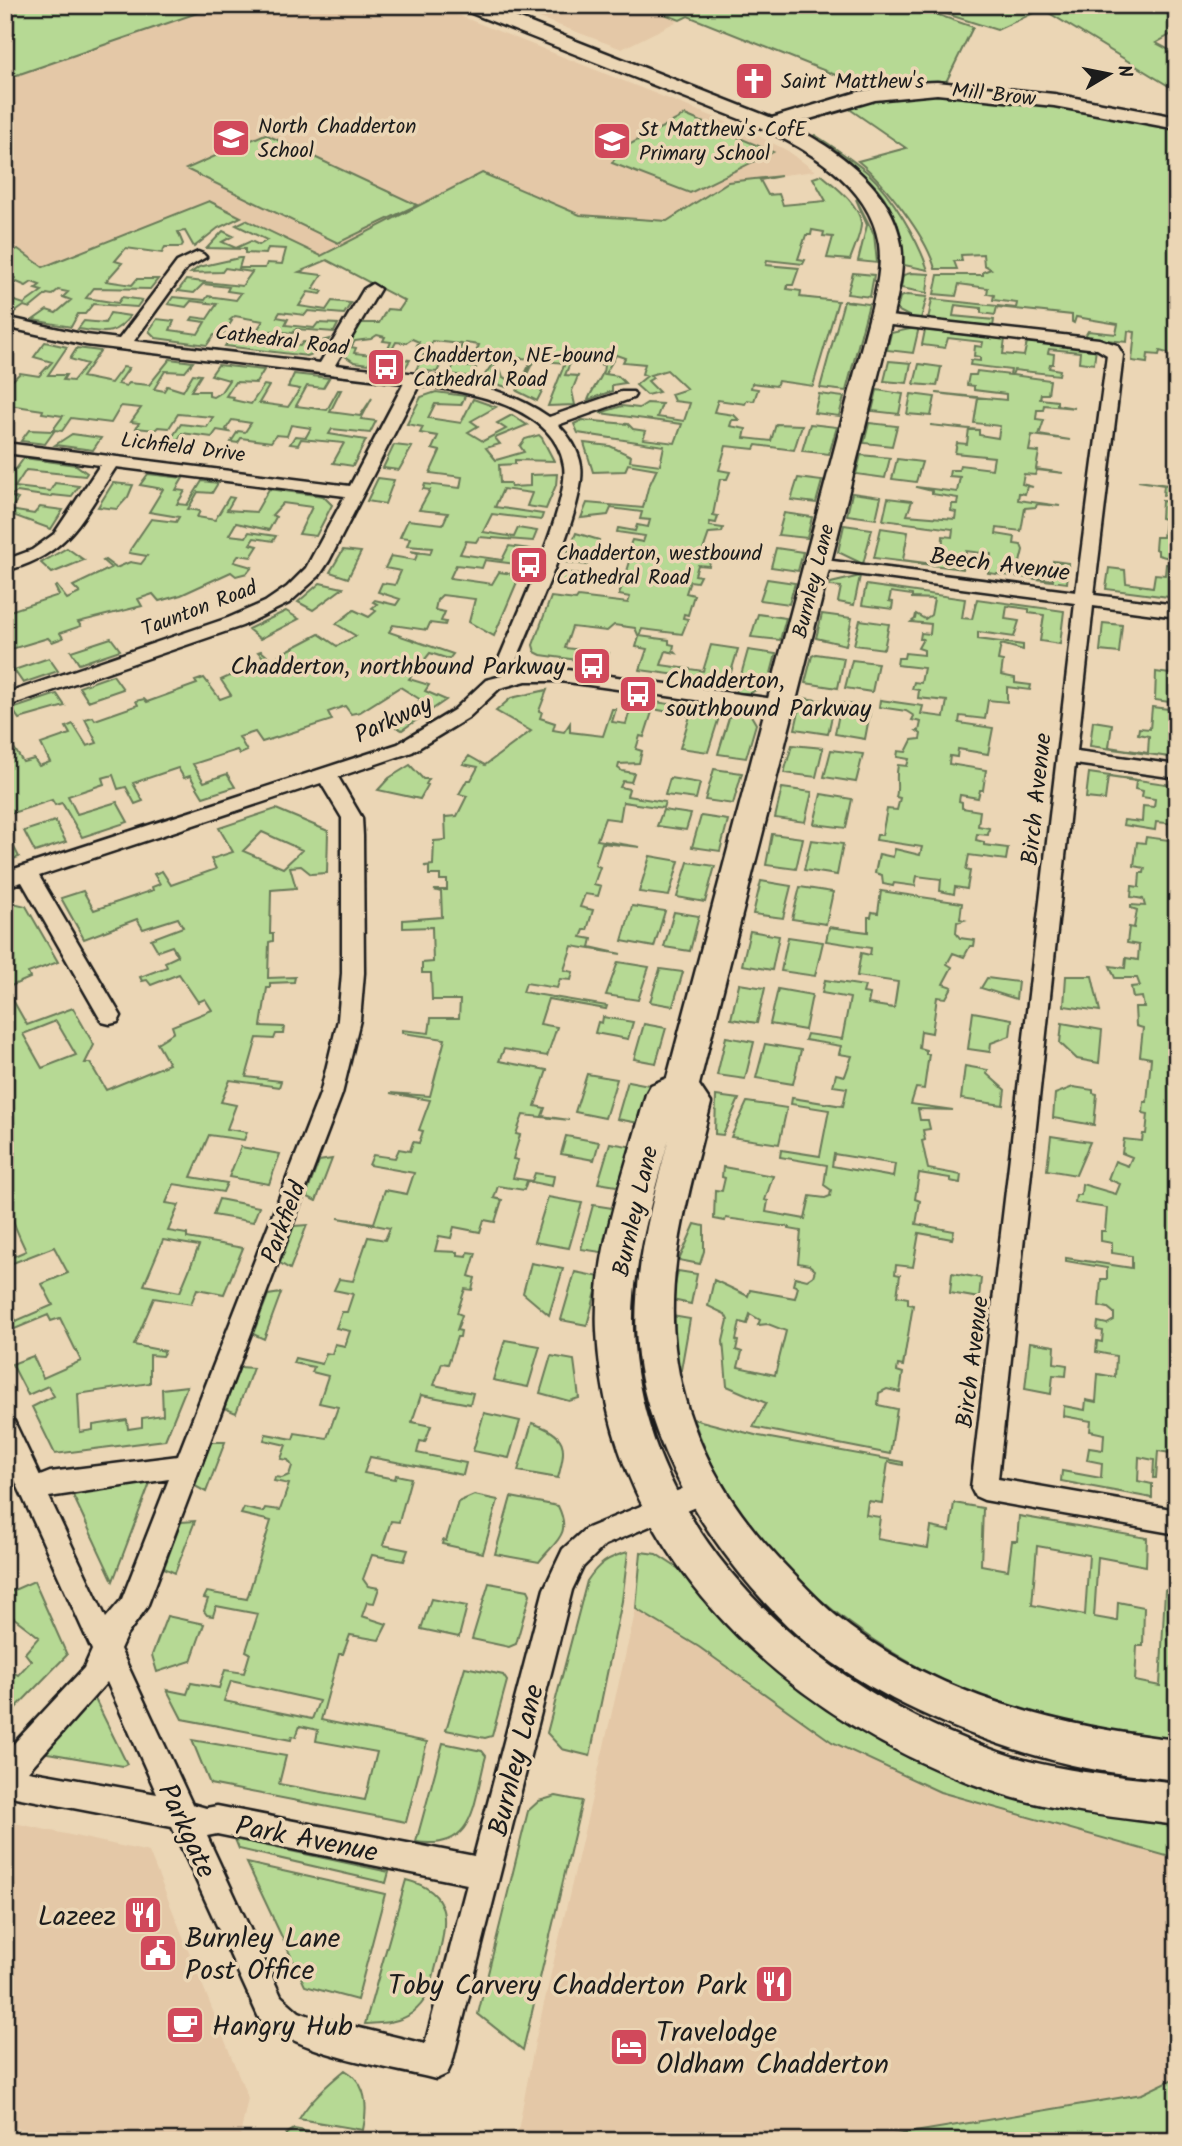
<svg xmlns="http://www.w3.org/2000/svg" width="1182" height="2146" font-family="Kalam,sans-serif">
<style>
.built{fill:#e4c8a7}
.green{fill:#b6d994;stroke:#697a58;stroke-width:2;fill-rule:evenodd}
.lines{fill:none;stroke-linecap:round;stroke-linejoin:round}
.street-casing{stroke:#1c1c1c;stroke-width:5}
.secondary-casing{stroke:#1c1c1c;stroke-width:5}
.street{fill:#ebd6b5;fill-rule:evenodd}
.secondary{fill:#ebd6b5;fill-rule:evenodd}
.labels{text-anchor:middle;stroke-width:7;stroke-linejoin:round;paint-order:stroke}
.far-poi-label{font-size:21px;fill:#1c1c1c;stroke:#ebd6b5;text-anchor:start}
.far-street-label{font-size:21px;fill:#1c1c1c;stroke:#ebd6b5}
.street-label{font-size:24px;fill:#1c1c1c;stroke:#ebd6b5}
.poi-label{font-size:24px;fill:#1c1c1c;stroke:#ebd6b5;text-anchor:end}
.near-street-label{font-size:28px;fill:#1c1c1c;stroke:#ebd6b5}
.near-poi-label{font-size:28px;fill:#1c1c1c;stroke:#ebd6b5;text-anchor:start}
</style>
<rect width="100%" height="100%" fill="#ebd6b5"/>
<filter id="ink" filterUnits="userSpaceOnUse"><feTurbulence type="fractalNoise" baseFrequency=".0143" numOctaves="2"/><feDisplacementMap in="SourceGraphic" scale="14" xChannelSelector="R" yChannelSelector="G"/><feConvolveMatrix kernelMatrix="1 2 1 2 8 2 1 2 1" color-interpolation-filters="sRGB"/></filter>
<g filter="url(#ink)">
<path class="built" d="M 5,5 L 433,5 L 749,131 L 788,151 L 815,171 L 728,182 L 667,221 L 580,215 L 482,173 L 321,256 L 209,201 L 43,267 L 5,241 Z
M 505,5 L 641,5 L 680,20 L 622,49 Z
M 636,1609 L 699,1647 L 832,1742 L 940,1792 L 1177,1859 L 1177,2077 L 1142,2094 L 861,2141 L 516,2141 L 535,2042 Z
M 5,1821 L 149,1852 L 248,2098 L 239,2141 L 92,2141 L 5,2126 Z"/>
<path class="green" d="M 5,5 L 187,5 L 200,12 L 5,79 Z
M 641,5 L 910,5 L 973,27 L 946,82 L 873,90 L 688,16 L 680,20 Z
M 918,5 L 1031,5 L 1040,10 L 997,30 Z
M 1036,5 L 1177,5 L 1177,31 L 1156,43 L 1177,54 L 1177,91 Z
M 906,93 L 1040,103 L 1177,129 L 1177,356 L 1160,351 L 1159,355 L 1148,354 L 1147,363 L 1132,361 L 1135,332 L 1128,331 L 1127,342 L 1084,338 L 1088,331 L 1116,334 L 1118,324 L 1076,317 L 1074,323 L 1072,322 L 1072,315 L 997,307 L 995,315 L 981,313 L 981,308 L 955,305 L 953,316 L 994,320 L 993,327 L 928,320 L 932,299 L 1016,308 L 1017,303 L 993,300 L 994,295 L 987,294 L 988,288 L 959,284 L 956,296 L 934,294 L 938,275 L 983,275 L 983,272 L 991,269 L 984,265 L 983,254 L 961,255 L 962,261 L 954,261 L 957,269 L 935,269 C 927,237 884,182 858,161 L 906,148 L 848,108 Z
M 685,115 L 773,152 L 690,193 L 612,163 L 621,149 Z
M 265,134 L 417,205 L 338,243 L 186,169 Z
M 815,135 C 833,147 852,159 868,173 C 892,195 918,240 928,270 L 904,265 C 902,196 865,172 812,137 Z
M 482,173 L 580,215 L 667,221 L 728,182 L 781,176 L 760,180 L 768,195 L 779,194 L 783,205 L 826,201 L 813,178 L 822,175 C 836,187 858,203 861,222 C 862,233 853,250 850,260 L 827,258 L 833,237 L 823,236 L 824,232 L 812,230 L 811,235 L 806,235 L 798,259 L 805,260 L 803,264 L 767,260 L 766,265 L 799,268 L 793,285 L 788,285 L 787,289 L 801,291 L 800,297 L 838,301 L 813,386 L 778,381 L 776,386 L 752,383 L 751,388 L 758,389 L 754,401 L 747,400 L 745,404 L 718,400 L 714,412 L 734,415 L 739,420 L 732,420 L 730,426 L 746,429 L 744,438 L 771,441 L 776,424 L 802,425 L 794,450 L 756,445 L 754,449 L 726,446 L 719,470 L 730,472 L 727,479 L 720,479 L 713,515 L 718,516 L 716,523 L 710,522 L 709,526 L 723,528 L 722,532 L 709,533 L 700,559 L 710,561 L 709,566 L 698,565 L 695,575 L 700,576 L 697,582 L 690,581 L 686,593 L 694,595 L 688,615 L 684,614 L 683,618 L 688,619 L 682,634 L 642,629 L 639,636 L 669,640 L 669,644 L 674,645 L 673,650 L 676,653 L 666,651 L 661,665 L 703,671 L 711,645 L 738,649 L 728,682 L 640,670 L 647,649 L 636,647 L 639,637 L 635,628 L 614,625 L 607,631 L 572,627 L 565,648 L 609,653 L 606,664 L 541,655 L 535,652 L 533,645 L 551,597 L 576,600 L 578,597 L 628,603 L 630,597 L 619,595 L 623,582 L 585,577 L 581,589 L 556,585 L 561,572 L 625,578 L 631,558 L 594,553 L 587,565 L 564,562 L 576,533 L 599,540 L 596,550 L 627,553 L 632,540 L 643,542 L 645,536 L 617,532 L 618,528 L 635,531 L 637,525 L 648,527 L 650,520 L 640,519 L 642,512 L 611,508 L 608,515 L 581,518 L 587,503 L 643,508 L 648,488 L 657,469 L 628,464 L 625,471 L 593,472 L 584,443 L 610,446 L 631,456 L 630,461 L 660,465 L 664,446 L 578,433 L 574,424 L 582,420 L 628,424 L 633,429 L 646,431 L 643,439 L 675,443 L 682,424 L 600,413 L 622,406 L 639,408 L 647,403 L 662,404 L 657,417 L 684,421 L 690,403 L 674,401 L 671,394 L 687,389 L 667,370 L 650,375 L 653,378 L 648,381 L 659,392 L 647,395 L 636,385 L 647,376 L 642,374 L 645,364 L 623,362 L 625,358 L 616,355 L 605,374 L 618,376 L 625,383 L 612,385 L 612,391 L 588,400 C 594,385 604,377 604,365 L 585,362 L 586,358 L 573,356 L 565,375 L 578,376 L 572,391 L 575,405 L 548,406 L 565,363 L 534,360 L 527,374 L 530,381 L 543,389 L 537,401 L 517,391 L 532,359 L 511,357 L 510,353 L 501,353 L 493,370 L 501,371 L 503,377 L 509,380 L 506,387 L 482,379 L 491,366 L 495,355 L 476,352 L 479,345 L 466,343 L 457,365 L 476,368 L 471,377 L 450,374 L 462,344 L 433,341 L 422,361 L 441,364 L 437,372 L 416,370 L 428,346 L 417,345 L 419,342 L 412,339 L 406,343 L 396,342 L 388,357 L 410,360 L 405,368 L 381,365 L 391,342 L 383,341 L 385,337 L 377,335 L 371,339 L 355,341 L 351,347 L 356,348 L 354,353 L 373,355 L 368,364 L 354,362 L 342,354 L 359,323 L 379,323 L 387,309 L 399,310 L 405,301 L 327,260 L 299,272 L 322,275 L 313,289 L 323,291 L 321,294 L 308,292 L 299,306 L 326,310 L 332,301 L 351,303 L 344,314 L 308,311 L 305,315 L 280,312 L 277,317 L 288,319 L 285,325 L 314,328 L 318,323 L 338,324 L 334,332 L 296,329 L 293,333 L 271,331 L 265,341 L 300,346 L 303,342 L 314,343 L 329,339 L 322,351 L 307,356 L 225,346 L 231,337 L 252,338 L 263,321 L 235,316 L 230,320 L 232,321 L 222,336 L 214,335 L 207,345 L 156,338 L 149,331 L 157,319 L 174,321 L 170,330 L 198,334 L 205,322 L 191,320 L 193,317 L 207,319 L 217,304 L 191,301 L 186,307 L 168,304 L 173,297 L 205,300 L 208,296 L 236,300 L 241,293 L 227,291 L 229,287 L 203,284 L 194,293 L 178,291 L 186,280 L 242,286 L 252,272 L 225,268 L 222,272 L 191,273 L 199,267 L 239,258 L 242,258 L 239,268 L 265,268 L 267,263 L 282,264 L 286,249 L 268,248 L 266,254 L 245,253 L 245,249 L 207,248 L 223,231 L 233,236 L 222,242 L 236,248 L 251,241 L 259,245 L 267,240 L 236,225 L 246,220 L 321,256 Z
M 856,199 L 874,234 L 877,263 L 858,261 L 867,225 Z
M 209,201 L 241,217 L 218,228 L 194,247 L 185,231 L 178,232 L 183,244 L 181,247 L 165,247 L 162,253 L 126,248 L 115,261 L 122,263 L 106,281 L 132,285 L 137,279 L 158,279 L 150,289 L 94,288 L 86,298 L 118,303 L 122,297 L 142,300 L 137,307 L 93,304 L 85,314 L 78,314 L 71,327 L 33,320 L 47,310 L 56,313 L 71,300 L 63,297 L 68,292 L 58,290 L 52,295 L 47,294 L 30,308 L 24,306 L 14,313 L 5,310 L 5,304 L 15,301 L 24,304 L 42,291 L 35,289 L 40,285 L 32,282 L 26,286 L 17,282 L 5,287 L 5,281 L 14,278 L 5,270 L 5,253 L 18,249 L 43,267 Z
M 853,273 L 874,275 L 870,297 L 847,294 Z
M 911,273 L 929,274 L 927,293 L 901,288 L 903,275 Z
M 907,295 L 927,297 L 920,322 L 897,310 L 900,297 Z
M 844,301 L 869,304 L 846,391 L 820,388 Z
M 110,313 L 130,316 C 113,338 103,332 78,329 L 84,321 L 105,323 Z
M 919,327 L 913,353 L 887,350 L 891,333 Z
M 925,330 L 1005,339 L 1003,354 L 1024,356 L 1027,342 L 1096,349 L 1094,364 L 1079,362 L 1080,352 L 1049,349 L 1048,353 L 1054,354 L 1053,364 L 1050,364 L 1049,368 L 1060,370 L 1059,375 L 1014,370 L 1012,375 L 1050,380 L 1048,394 L 1041,394 L 1040,399 L 1057,401 L 1057,405 L 1075,408 L 1044,405 L 1043,410 L 1037,410 L 1036,419 L 1044,420 L 1039,435 L 1070,440 L 1032,435 L 1029,451 L 1039,452 L 1036,469 L 1063,473 L 1037,470 L 1035,475 L 1024,474 L 1022,484 L 1033,487 L 1027,486 L 1025,494 L 1019,493 L 1018,500 L 1060,506 L 1037,504 L 1036,507 L 1025,508 L 1021,531 L 997,528 L 996,534 L 1015,537 L 1014,544 L 1021,545 L 1023,550 L 1017,575 L 1053,580 L 1053,561 L 1069,563 L 1067,583 L 988,573 L 991,554 L 966,551 L 963,569 L 874,558 L 881,528 L 908,532 L 903,560 L 933,564 L 934,557 L 942,557 L 943,536 L 952,537 L 953,529 L 883,520 L 888,498 L 912,501 L 907,515 L 955,519 L 956,512 L 951,511 L 952,504 L 957,504 L 958,498 L 932,494 L 932,491 L 916,487 L 957,492 L 960,477 L 949,476 L 950,470 L 959,470 L 960,465 L 992,469 L 994,457 L 955,453 L 957,443 L 967,444 L 969,429 L 930,425 L 979,430 L 979,435 L 998,438 L 1000,426 L 974,423 L 978,398 L 936,393 L 1006,400 L 1006,394 L 974,390 L 974,386 L 967,385 L 969,375 L 976,375 L 977,371 L 1010,375 L 1011,370 L 970,365 L 971,360 L 980,361 L 980,357 L 974,356 L 975,346 L 982,347 L 983,342 L 948,338 L 945,348 L 922,345 Z
M 45,342 L 67,347 L 48,375 L 66,375 L 63,380 L 73,381 L 87,364 L 70,359 L 77,348 L 100,351 L 82,377 L 111,383 L 123,367 L 129,368 L 118,384 L 126,386 L 129,383 L 149,385 L 170,359 L 193,362 L 185,372 L 165,371 L 154,389 L 164,391 L 167,386 L 183,391 L 193,374 L 201,375 L 191,391 L 209,391 L 209,396 L 213,397 L 221,392 L 229,380 L 211,375 L 218,365 L 264,370 L 256,383 L 235,382 L 226,396 L 234,397 L 233,400 L 251,404 L 264,385 L 269,386 L 259,403 L 288,407 L 300,389 L 288,387 L 294,374 L 329,378 L 323,388 L 307,386 L 296,406 L 327,410 L 338,390 L 341,390 L 330,412 L 360,416 L 372,398 L 361,419 L 376,421 L 370,433 L 332,429 L 329,434 L 366,440 L 353,466 L 333,463 L 344,443 L 301,439 L 298,445 L 290,444 L 295,436 L 306,437 L 311,428 L 291,425 L 287,436 L 276,435 L 271,442 L 241,438 L 238,443 L 231,442 L 238,431 L 245,432 L 251,423 L 232,420 L 226,429 L 229,432 L 217,430 L 212,437 L 182,433 L 174,446 L 167,445 L 181,424 L 207,427 L 213,417 L 178,414 L 169,428 L 158,427 L 155,430 L 136,428 L 139,423 L 131,422 L 141,408 L 121,406 L 111,423 L 71,418 L 62,431 L 55,430 L 45,444 L 21,441 L 29,430 L 52,431 L 63,416 L 42,413 L 43,410 L 9,405 L 5,407 L 5,378 L 13,380 L 20,373 L 39,376 L 52,362 L 34,357 Z
M 889,361 L 911,363 L 907,383 L 884,381 Z
M 919,364 L 941,367 L 937,386 L 914,384 Z
M 877,390 L 903,394 L 899,414 L 872,411 Z
M 436,392 L 465,396 L 461,405 L 435,404 L 428,418 L 461,423 L 473,399 L 496,407 L 471,421 L 478,426 L 468,432 L 483,441 L 506,429 L 497,423 L 512,415 L 527,425 L 495,438 L 500,444 L 486,448 L 496,460 L 524,452 L 520,446 L 525,439 L 539,435 L 542,438 L 554,461 L 515,460 L 515,464 L 499,465 L 500,483 L 510,483 L 511,487 L 530,486 L 530,475 L 557,474 L 556,485 L 546,509 L 527,506 L 532,493 L 503,489 L 495,507 L 543,514 L 541,520 L 492,514 L 483,532 L 514,537 L 518,528 L 537,531 L 533,541 L 479,537 L 476,542 L 466,541 L 460,554 L 502,560 L 509,546 L 530,549 L 524,565 L 485,560 L 482,568 L 456,565 L 450,578 L 492,584 L 499,572 L 520,575 L 494,636 L 469,622 L 475,599 L 442,595 L 437,600 L 435,610 L 445,612 L 441,621 L 446,622 L 445,625 L 430,623 L 427,630 L 393,625 L 389,632 L 453,654 L 449,659 L 430,653 L 409,679 L 429,685 L 425,691 L 446,700 L 402,730 L 387,722 L 421,700 L 400,687 L 360,712 L 351,714 L 345,706 L 328,712 L 332,720 L 262,742 L 255,732 L 239,737 L 247,751 L 240,754 L 237,750 L 193,764 L 204,782 L 227,774 L 235,787 L 203,797 L 190,776 L 184,778 L 178,768 L 133,783 L 143,801 L 135,804 L 126,787 L 118,789 L 113,775 L 102,778 L 104,784 L 68,796 L 77,814 L 117,802 L 128,822 L 82,837 L 62,803 L 55,805 L 52,800 L 6,815 L 14,831 L 7,834 L 19,857 L 7,861 L 5,748 L 12,745 L 23,762 L 34,759 L 39,766 L 50,762 L 41,744 L 70,734 L 66,727 L 73,724 L 87,746 L 97,743 L 85,719 L 93,717 L 95,720 L 138,705 L 136,701 L 144,699 L 147,702 L 197,684 L 195,681 L 204,678 L 220,699 L 231,695 L 221,680 L 254,665 L 257,668 L 270,664 L 258,652 L 261,651 L 289,675 L 299,670 L 279,655 L 319,634 L 337,646 L 356,636 L 336,624 L 354,610 L 369,617 L 376,611 L 372,608 L 377,604 L 373,602 L 375,600 L 396,605 L 400,599 L 378,592 L 382,583 L 395,585 L 401,571 L 385,568 L 391,556 L 415,560 L 418,553 L 410,551 L 430,554 L 432,548 L 407,546 L 410,538 L 400,537 L 408,520 L 443,524 L 448,513 L 419,510 L 430,490 L 423,489 L 425,484 L 460,488 L 462,477 L 430,473 L 440,451 L 432,449 L 438,436 L 420,433 L 423,427 L 407,424 L 421,397 Z
M 819,394 L 844,397 L 839,416 L 814,413 Z
M 911,394 L 935,397 L 931,416 L 907,414 Z
M 869,423 L 897,426 L 892,446 L 864,443 Z
M 810,424 L 837,427 L 829,454 L 802,451 Z
M 72,434 L 101,438 L 93,450 L 55,445 Z
M 394,445 L 412,447 L 399,470 L 383,468 Z
M 861,455 L 890,458 L 885,478 L 856,474 Z
M 24,458 L 76,465 L 87,473 L 85,476 L 26,470 L 15,487 L 50,491 L 55,483 L 79,486 L 71,497 L 52,495 L 50,497 L 17,492 L 10,496 L 18,499 L 10,510 L 34,514 L 40,507 L 63,510 L 51,529 L 13,515 L 10,517 L 5,516 L 5,468 L 16,469 Z
M 897,459 L 922,462 L 916,482 L 892,479 Z
M 148,474 L 183,478 L 176,490 L 185,491 L 177,504 L 187,505 L 202,481 L 218,483 L 212,493 L 198,492 L 188,509 L 200,511 L 197,517 L 215,520 L 229,497 L 234,498 L 227,510 L 256,512 L 269,489 L 323,496 L 332,505 L 316,536 L 299,534 L 312,507 L 283,503 L 272,515 L 276,517 L 269,530 L 236,523 L 229,535 L 246,537 L 249,532 L 276,536 L 273,541 L 254,538 L 250,544 L 258,546 L 251,557 L 239,555 L 234,562 L 252,567 L 247,573 L 236,576 L 231,572 L 181,595 L 159,601 L 153,594 L 138,599 L 142,606 L 78,622 L 81,626 L 60,633 L 63,638 L 52,642 L 48,638 L 5,651 L 5,608 L 10,611 L 59,595 L 55,587 L 57,586 L 67,599 L 80,593 L 73,586 L 111,568 L 103,561 L 105,560 L 116,568 L 130,562 L 141,564 L 147,556 L 129,553 L 130,550 L 151,519 L 176,522 L 179,517 L 149,512 L 163,489 L 140,485 Z
M 378,478 L 394,480 L 385,504 L 367,501 Z
M 798,478 L 822,481 L 816,503 L 791,500 Z
M 1138,481 L 1176,486 L 1177,482 L 1177,598 L 1106,589 L 1109,568 L 1125,570 L 1126,583 L 1153,587 L 1155,574 L 1165,575 L 1166,564 L 1169,564 L 1169,558 L 1158,555 L 1158,550 L 1155,549 L 1156,537 L 1163,537 L 1165,519 L 1161,518 L 1162,501 L 1174,503 L 1175,497 L 1163,495 L 1164,485 Z
M 113,483 L 133,485 L 128,497 L 117,509 L 98,507 Z
M 852,493 L 881,497 L 876,519 L 847,515 Z
M 784,513 L 812,517 L 807,538 L 778,535 Z
M 844,525 L 872,529 L 863,564 L 838,552 Z
M 67,548 L 84,560 L 52,573 L 41,563 Z
M 776,548 L 803,552 L 798,571 L 771,567 Z
M 343,550 L 361,552 L 348,578 L 330,572 Z
M 860,576 L 854,605 L 838,602 L 841,587 L 829,586 L 831,583 Z
M 767,579 L 795,583 L 789,604 L 760,600 Z
M 320,583 L 343,588 L 313,610 L 298,602 Z
M 866,585 L 965,599 L 962,618 L 972,619 L 977,599 L 1064,611 L 1060,644 L 1040,641 L 1044,615 L 1029,613 L 1029,609 L 1007,606 L 1005,619 L 1019,621 L 1014,637 L 978,632 L 978,639 L 1023,645 L 1023,650 L 1001,644 L 998,660 L 1003,661 L 1001,675 L 1015,678 L 1015,683 L 1031,685 L 1030,690 L 1007,687 L 1007,702 L 988,700 L 985,719 L 960,716 L 959,723 L 993,728 L 988,754 L 958,749 L 957,757 L 950,756 L 949,764 L 986,770 L 983,790 L 980,790 L 978,798 L 960,795 L 959,801 L 962,802 L 962,808 L 980,811 L 978,826 L 989,828 L 988,835 L 977,834 L 976,840 L 984,842 L 984,845 L 1008,848 L 1006,860 L 969,855 L 966,870 L 970,871 L 967,889 L 955,887 L 954,894 L 940,891 L 941,879 L 917,876 L 915,886 L 894,883 L 893,886 L 883,884 L 882,875 L 875,873 L 879,854 L 893,857 L 895,849 L 920,855 L 922,847 L 876,840 L 877,835 L 882,835 L 887,809 L 897,810 L 900,798 L 896,797 C 899,788 895,779 898,765 L 907,766 L 909,759 L 897,757 L 898,751 L 906,752 L 912,740 L 920,739 L 921,734 L 917,731 L 919,731 L 921,722 L 912,720 L 914,716 L 906,711 L 879,707 L 880,700 L 923,706 L 921,714 L 944,717 L 947,701 L 918,698 L 919,690 L 912,689 L 914,682 L 921,683 L 924,668 L 897,665 L 898,658 L 904,658 L 905,653 L 924,655 L 924,650 L 918,648 L 923,639 L 920,639 L 921,633 L 930,634 L 931,624 L 911,622 L 915,619 L 916,614 L 925,619 L 931,615 L 934,599 L 912,598 L 912,595 L 891,592 L 889,601 L 893,602 L 892,609 L 862,605 Z
M 286,611 L 299,619 L 260,639 L 248,629 Z
M 758,614 L 786,618 L 780,640 L 751,637 Z
M 822,614 L 852,618 L 846,645 L 816,638 Z
M 860,620 L 889,624 L 884,649 L 854,645 Z
M 1103,623 L 1122,625 L 1119,653 L 1100,651 Z
M 111,638 L 120,650 L 79,664 L 71,651 Z
M 748,650 L 776,654 L 769,681 L 751,693 L 736,693 Z
M 816,654 L 844,658 L 838,688 L 805,683 L 812,656 Z
M 49,658 L 58,671 L 23,683 L 14,670 Z
M 852,660 L 878,663 L 872,692 L 845,688 Z
M 1156,672 L 1177,675 L 1177,703 L 1155,700 Z
M 113,675 L 123,689 L 88,701 L 79,687 Z
M 547,690 L 539,711 L 542,712 L 540,718 L 555,723 L 553,730 L 564,732 L 570,723 L 570,732 L 603,736 L 612,709 L 616,709 L 612,722 L 626,724 L 633,699 L 721,711 L 708,752 L 680,748 L 690,716 L 653,709 L 644,737 L 640,736 L 636,749 L 642,751 L 639,763 L 619,764 L 618,768 L 622,771 L 634,773 L 631,782 L 623,781 L 620,787 L 629,789 L 627,796 L 665,802 L 663,808 L 623,802 L 620,820 L 605,818 L 597,840 L 640,847 L 602,843 L 595,865 L 600,867 L 594,884 L 601,886 L 598,896 L 585,894 L 580,907 L 593,910 L 587,930 L 584,930 L 581,937 L 592,939 L 590,947 L 621,954 L 572,946 L 564,970 L 573,972 L 571,980 L 560,979 L 557,988 L 526,983 L 523,992 L 607,1006 L 606,1009 L 548,999 L 540,1024 L 557,1027 L 547,1056 L 504,1049 L 499,1061 L 547,1070 L 535,1106 L 545,1108 L 542,1116 L 569,1120 L 523,1115 L 516,1134 L 520,1135 L 513,1159 L 518,1160 L 513,1178 L 532,1181 L 535,1173 L 554,1176 L 552,1186 L 527,1181 L 524,1190 L 498,1186 L 494,1198 L 502,1200 L 495,1222 L 484,1220 L 480,1232 L 454,1227 L 451,1238 L 439,1236 L 435,1251 L 458,1252 L 458,1255 L 467,1256 L 468,1252 L 476,1253 L 469,1276 L 475,1278 L 472,1290 L 465,1289 L 457,1313 L 462,1315 L 457,1330 L 461,1331 L 460,1337 L 457,1337 L 448,1364 L 442,1363 L 434,1385 L 473,1393 L 470,1404 L 421,1395 L 412,1422 L 431,1426 L 425,1442 L 420,1441 L 417,1453 L 466,1463 L 463,1475 L 370,1457 L 364,1473 L 395,1479 L 396,1475 L 411,1478 L 399,1522 L 391,1521 L 383,1545 L 408,1550 L 404,1561 L 372,1555 L 363,1579 L 368,1586 L 379,1588 L 374,1603 L 367,1602 L 362,1616 L 387,1624 L 379,1640 L 350,1635 L 343,1654 L 339,1654 L 321,1720 L 427,1742 L 406,1822 L 210,1784 L 192,1740 L 286,1756 L 279,1784 L 365,1800 L 377,1752 L 316,1741 L 318,1730 L 300,1726 L 296,1737 L 292,1736 L 291,1740 L 182,1719 L 167,1690 L 187,1694 L 191,1683 L 219,1688 L 225,1670 L 244,1673 L 250,1653 L 246,1651 L 258,1614 L 216,1606 L 213,1616 L 207,1615 L 204,1611 L 208,1599 L 204,1598 L 207,1592 L 247,1599 L 271,1521 L 241,1514 L 244,1508 L 263,1512 L 265,1508 L 280,1510 L 289,1484 L 274,1481 L 275,1477 L 282,1478 L 289,1475 L 292,1466 L 288,1460 L 281,1459 L 286,1445 L 264,1440 L 266,1434 L 293,1439 L 295,1433 L 327,1438 L 338,1407 L 319,1403 L 328,1376 L 312,1372 L 314,1367 L 293,1363 L 295,1358 L 322,1364 L 326,1353 L 332,1354 L 335,1344 L 345,1346 L 350,1331 L 336,1328 L 342,1312 L 347,1312 L 353,1294 L 334,1290 L 339,1279 L 353,1281 L 368,1237 L 385,1240 L 390,1228 L 338,1218 L 374,1223 L 385,1190 L 407,1194 L 414,1173 L 369,1165 L 373,1155 L 395,1158 L 399,1149 L 410,1151 L 413,1142 L 419,1143 L 423,1131 L 419,1130 L 430,1100 L 390,1093 L 430,1096 L 445,1039 L 402,1033 L 402,1030 L 429,1033 L 431,1018 L 459,1018 L 460,1000 L 432,1000 L 431,973 L 422,973 L 422,963 L 433,962 L 432,927 L 403,928 L 403,920 L 442,917 L 441,892 L 434,890 L 447,890 L 447,880 L 440,880 L 440,875 L 429,875 L 429,867 L 424,866 L 433,865 L 434,841 L 446,840 L 445,817 L 457,816 L 467,796 L 459,794 L 467,780 L 471,780 L 478,767 L 463,764 L 469,756 L 485,765 L 531,731 L 496,711 L 511,698 ZM 231,1681 L 319,1701 L 312,1719 L 224,1701 Z
M 57,694 L 65,706 L 19,719 L 12,709 Z
M 802,698 L 835,702 L 828,734 L 795,729 Z
M 841,703 L 871,707 L 865,739 L 835,734 Z
M 733,705 L 749,712 L 756,724 L 746,758 L 718,754 Z
M 1152,707 L 1177,710 L 1177,758 L 1090,746 L 1093,721 L 1112,724 L 1109,747 L 1148,753 L 1149,736 L 1138,734 L 1139,728 L 1150,729 Z
M 792,745 L 823,748 L 816,777 L 784,773 Z
M 831,750 L 863,754 L 856,782 L 824,777 Z
M 410,765 L 423,779 L 429,779 L 426,784 L 428,785 L 420,799 L 378,790 L 389,778 Z
M 714,769 L 742,773 L 733,804 L 705,800 Z
M 1089,773 L 1173,785 L 1172,797 L 1176,798 L 1177,824 L 1156,822 L 1155,830 L 1123,825 L 1124,820 L 1142,822 L 1143,806 L 1154,807 L 1155,799 L 1142,797 L 1143,791 L 1135,789 L 1136,781 L 1108,777 L 1105,800 L 1086,798 Z
M 670,778 L 700,783 L 696,799 L 665,795 Z
M 782,788 L 812,792 L 805,822 L 775,818 Z
M 821,794 L 852,799 L 846,828 L 814,824 Z
M 276,809 L 328,831 L 327,873 L 311,874 L 301,866 L 290,867 L 296,888 L 271,890 L 270,934 L 273,934 L 273,941 L 269,942 L 268,978 L 295,977 L 294,982 L 270,983 L 270,988 L 267,988 L 261,1026 L 284,1027 L 283,1034 L 276,1034 L 274,1039 L 257,1038 L 246,1077 L 281,1081 L 279,1087 L 230,1080 L 221,1102 L 236,1105 L 227,1129 L 247,1132 L 244,1140 L 209,1135 L 191,1177 L 227,1183 L 223,1192 L 174,1184 L 166,1203 L 179,1205 L 168,1231 L 187,1234 L 187,1238 L 243,1248 L 224,1294 L 197,1289 L 191,1304 L 154,1298 L 134,1345 L 165,1351 L 162,1356 L 150,1355 L 150,1383 L 78,1394 L 80,1432 L 93,1430 L 93,1425 L 127,1420 L 128,1429 L 142,1427 L 142,1418 L 163,1415 L 162,1389 L 187,1386 L 165,1440 L 55,1454 L 32,1407 L 54,1396 L 48,1386 L 28,1395 L 12,1364 L 33,1356 L 43,1378 L 81,1361 L 60,1318 L 51,1321 L 48,1315 L 5,1333 L 5,1300 L 16,1321 L 53,1305 L 42,1284 L 68,1273 L 54,1247 L 5,1266 L 5,1260 L 26,1251 C 13,1224 0,1194 10,1167 L 5,1162 L 5,938 L 13,932 L 5,920 L 5,901 L 26,906 L 58,962 L 28,973 L 30,978 L 6,988 L 27,1025 L 73,1008 L 94,1045 L 85,1063 L 90,1063 L 106,1090 L 169,1064 L 157,1043 L 174,1032 L 172,1026 L 212,1010 L 205,999 L 198,1002 L 179,974 L 151,985 L 147,980 L 142,981 L 140,977 L 167,967 L 165,962 L 178,956 L 172,946 L 158,951 L 151,939 L 183,927 L 178,918 L 143,929 L 137,919 L 84,939 L 61,898 L 83,891 L 94,910 L 153,890 L 152,887 L 160,884 L 154,874 L 162,871 L 171,885 L 216,869 L 211,859 L 233,852 L 219,828 ZM 262,832 L 302,850 L 283,868 L 243,851 ZM 56,1021 L 76,1055 L 42,1068 L 23,1034 ZM 163,1240 L 199,1246 L 180,1292 L 144,1285 Z
M 663,810 L 691,814 L 686,830 L 657,826 Z
M 701,816 L 728,820 L 720,851 L 692,847 Z
M 55,821 L 66,842 L 35,852 L 24,831 Z
M 1177,833 L 1177,1311 L 1171,1311 L 1171,1322 L 1177,1323 L 1177,1416 L 1174,1416 L 1174,1433 L 1177,1434 L 1177,1454 L 1158,1451 L 1156,1478 L 1153,1478 L 1154,1460 L 1139,1457 L 1138,1481 L 1152,1484 L 1152,1498 L 1061,1481 L 1062,1471 L 1101,1478 L 1102,1463 L 1087,1460 L 1089,1448 L 1103,1450 L 1104,1434 L 1090,1431 L 1091,1421 L 1063,1416 L 1064,1406 L 1085,1410 L 1086,1400 L 1096,1402 L 1098,1374 L 1115,1377 L 1116,1356 L 1096,1352 L 1097,1341 L 1102,1342 L 1103,1331 L 1097,1330 L 1098,1322 L 1107,1324 L 1114,1320 L 1114,1313 L 1108,1308 L 1099,1306 L 1101,1279 L 1107,1279 L 1107,1268 L 1066,1261 L 1066,1258 L 1132,1268 L 1132,1256 L 1112,1253 L 1112,1243 L 1101,1241 L 1101,1231 L 1105,1231 L 1107,1208 L 1075,1203 L 1076,1195 L 1081,1195 L 1082,1184 L 1116,1194 L 1120,1184 L 1108,1179 L 1115,1161 L 1128,1166 L 1132,1157 L 1122,1153 L 1124,1139 L 1142,1141 L 1143,1134 L 1146,1134 L 1148,1114 L 1143,1113 L 1144,1102 L 1147,1102 L 1151,1058 L 1140,1056 L 1143,1028 L 1136,1026 L 1135,1007 L 1144,1007 L 1142,997 L 1133,998 L 1131,987 L 1140,986 L 1137,978 L 1115,978 L 1110,966 L 1125,968 L 1126,958 L 1138,960 L 1139,945 L 1127,943 L 1129,927 L 1134,928 L 1137,910 L 1131,908 L 1131,905 L 1145,906 L 1143,899 L 1131,897 L 1132,886 L 1139,887 L 1140,873 L 1144,873 L 1145,868 L 1134,866 L 1137,842 L 1145,843 L 1146,837 L 1176,841 Z
M 772,834 L 803,838 L 796,869 L 766,865 Z
M 811,840 L 843,844 L 837,875 L 804,870 Z
M 650,856 L 679,861 L 669,896 L 639,892 Z
M 688,862 L 715,866 L 705,902 L 677,897 Z
M 761,881 L 791,886 L 783,918 L 753,914 Z
M 800,887 L 833,892 L 826,924 L 792,919 Z
M 881,891 L 962,903 L 960,919 L 964,920 L 957,922 L 956,933 L 960,938 L 975,940 L 974,946 L 970,946 L 964,957 L 953,953 L 947,964 L 952,967 L 943,984 L 952,987 L 946,998 L 937,997 L 932,1033 L 921,1031 L 919,1048 L 926,1050 L 926,1054 L 929,1054 L 924,1089 L 916,1088 L 911,1104 L 953,1110 L 918,1109 L 920,1120 L 928,1120 L 930,1129 L 923,1130 L 925,1140 L 922,1141 L 928,1169 L 961,1175 L 960,1183 L 950,1181 L 950,1178 L 919,1173 L 915,1199 L 920,1201 L 916,1224 L 954,1231 L 952,1239 L 919,1233 L 913,1267 L 896,1265 L 895,1274 L 900,1275 L 897,1296 L 908,1298 L 908,1304 L 913,1305 L 903,1366 L 898,1365 L 897,1371 L 903,1373 L 900,1392 L 887,1389 L 879,1393 L 878,1405 L 897,1409 L 890,1454 L 753,1427 L 766,1403 L 727,1386 L 723,1341 L 728,1320 L 725,1314 L 708,1306 L 714,1280 L 748,1296 L 750,1290 L 795,1298 L 798,1287 L 793,1285 L 795,1277 L 807,1280 L 813,1276 L 815,1270 L 809,1265 L 798,1263 L 801,1231 L 789,1229 L 789,1227 L 726,1218 L 725,1221 L 714,1219 L 715,1190 L 722,1191 L 725,1178 L 722,1177 L 723,1167 L 773,1176 L 765,1200 L 768,1201 L 766,1212 L 805,1219 L 810,1196 L 825,1198 L 830,1196 L 831,1190 L 824,1185 L 827,1165 L 780,1157 L 781,1150 L 820,1156 L 829,1110 L 791,1104 L 792,1098 L 843,1106 L 847,1088 L 833,1086 L 836,1074 L 845,1076 L 852,1056 L 839,1054 L 841,1046 L 805,1040 L 807,1034 L 842,1039 L 850,998 L 822,993 L 825,980 L 865,986 L 863,993 L 870,994 L 868,1004 L 894,1008 L 898,982 L 857,976 L 861,953 L 870,955 L 871,948 L 826,941 L 829,927 L 868,932 L 868,917 L 871,917 L 872,912 L 878,913 ZM 834,1154 L 895,1164 L 893,1177 L 832,1166 ZM 750,1314 L 760,1320 L 758,1325 L 768,1324 L 786,1331 L 775,1375 L 738,1367 L 742,1352 L 736,1350 L 738,1341 L 736,1340 L 740,1322 L 747,1324 Z
M 632,906 L 665,911 L 654,947 L 622,941 Z
M 674,912 L 699,916 L 690,951 L 664,947 Z
M 750,931 L 779,936 L 772,970 L 742,965 Z
M 788,937 L 823,942 L 815,976 L 781,971 Z
M 618,962 L 649,967 L 638,1000 L 606,995 Z
M 660,969 L 683,972 L 673,1006 L 650,1002 Z
M 1066,976 L 1092,976 L 1100,1011 L 1064,1006 Z
M 987,978 L 1018,982 L 1016,999 L 981,988 Z
M 739,984 L 765,988 L 757,1023 L 731,1019 Z
M 778,989 L 812,995 L 805,1030 L 770,1024 Z
M 973,1012 L 1012,1019 L 1010,1036 L 991,1043 L 990,1052 L 968,1049 Z
M 603,1017 L 633,1022 L 628,1039 L 595,1033 L 598,1022 L 602,1023 Z
M 1062,1023 L 1102,1030 L 1099,1063 L 1077,1059 L 1060,1043 Z
M 644,1024 L 666,1028 L 656,1063 L 634,1059 Z
M 726,1037 L 754,1042 L 745,1079 L 717,1075 Z
M 765,1044 L 801,1050 L 793,1084 L 756,1078 Z
M 965,1066 L 988,1070 L 987,1074 L 1005,1090 L 1003,1105 L 961,1099 Z
M 587,1074 L 617,1079 L 605,1118 L 575,1112 Z
M 628,1081 L 649,1085 L 639,1123 L 617,1119 Z
M 1073,1087 L 1093,1090 L 1093,1093 L 1097,1094 L 1094,1125 L 1053,1118 L 1055,1094 Z
M 716,1096 L 739,1099 L 723,1135 L 715,1134 Z
M 747,1102 L 787,1108 L 779,1144 L 731,1137 Z
M 566,1136 L 599,1142 L 594,1160 L 561,1154 Z
M 1051,1136 L 1090,1142 L 1076,1175 L 1047,1170 Z
M 610,1143 L 634,1147 L 623,1187 L 598,1183 Z
M 241,1147 L 280,1154 L 269,1184 L 229,1177 Z
M 332,1159 L 316,1201 L 306,1196 L 319,1161 Z
M 548,1197 L 582,1203 L 569,1248 L 534,1242 Z
M 219,1199 L 259,1207 L 253,1222 L 213,1215 Z
M 593,1205 L 619,1209 L 607,1253 L 581,1249 Z
M 695,1224 L 704,1226 L 704,1251 L 700,1264 L 679,1260 Z
M 307,1225 L 290,1269 L 280,1263 L 294,1226 Z
M 531,1263 L 563,1269 L 549,1315 L 523,1293 Z
M 678,1271 L 697,1274 L 691,1304 L 672,1300 Z
M 575,1272 L 600,1277 L 587,1325 L 561,1320 Z
M 952,1273 L 981,1278 L 979,1298 L 950,1293 Z
M 281,1293 L 264,1339 L 253,1334 L 268,1295 Z
M 672,1316 L 690,1319 L 681,1370 L 677,1370 Z
M 505,1340 L 540,1346 L 528,1387 L 493,1380 Z
M 1030,1342 L 1055,1346 L 1054,1363 L 1067,1365 L 1066,1376 L 1053,1375 L 1051,1394 L 1025,1389 Z
M 551,1356 L 574,1360 L 579,1398 L 569,1401 L 540,1393 Z
M 240,1367 L 253,1368 L 236,1413 L 224,1408 Z
M 484,1413 L 520,1421 L 509,1458 L 473,1451 Z
M 693,1419 L 759,1436 L 903,1462 L 903,1465 L 888,1462 L 882,1503 L 868,1501 L 866,1515 L 880,1517 L 877,1539 L 928,1548 L 931,1527 L 950,1531 L 954,1503 L 983,1508 L 981,1565 L 1008,1570 L 1012,1541 L 1017,1541 L 1019,1516 L 1147,1538 L 1146,1566 L 1098,1557 L 1094,1617 L 1117,1621 L 1118,1602 L 1144,1607 L 1143,1646 L 1137,1646 L 1135,1681 L 1160,1686 L 1165,1590 L 1169,1591 L 1168,1630 L 1177,1632 L 1177,1741 C 1128,1735 1077,1730 1030,1715 C 903,1675 786,1594 719,1477 C 708,1459 701,1438 693,1419 ZM 1037,1546 L 1089,1555 L 1085,1615 L 1032,1605 Z
M 532,1423 C 567,1435 567,1445 558,1478 L 518,1471 Z
M 211,1442 L 225,1442 L 206,1492 L 195,1486 Z
M 150,1483 L 113,1581 L 72,1493 Z
M 474,1495 L 498,1500 L 483,1553 L 442,1544 L 443,1540 L 446,1541 L 458,1502 Z
M 511,1497 L 558,1506 C 572,1535 556,1540 539,1562 L 495,1554 Z
M 195,1521 L 175,1573 L 164,1568 L 181,1522 Z
M 628,1552 L 622,1601 L 590,1756 L 562,1749 L 547,1733 L 587,1581 C 598,1564 608,1557 628,1552 Z
M 641,1552 L 656,1554 L 685,1573 L 802,1688 L 1177,1824 L 1177,1859 L 940,1792 L 832,1742 L 699,1647 L 636,1609 Z
M 34,1581 L 67,1655 L 5,1719 L 5,1677 L 11,1671 L 18,1675 L 31,1661 L 25,1653 L 39,1637 L 5,1611 L 5,1594 Z
M 489,1583 L 528,1590 L 530,1594 L 516,1644 L 509,1647 L 472,1639 Z
M 431,1599 L 467,1606 L 459,1637 L 421,1629 Z
M 167,1616 L 204,1624 L 191,1661 L 157,1672 L 152,1655 Z
M 465,1667 L 503,1675 L 507,1681 L 492,1736 L 485,1738 L 446,1730 Z
M 94,1697 L 127,1764 L 123,1766 L 42,1752 Z
M 443,1743 L 482,1751 L 486,1756 C 473,1802 477,1851 416,1842 Z
M 556,1796 L 582,1801 L 523,2050 L 478,2014 L 528,1811 L 539,1801 Z
M 235,1839 L 389,1872 L 386,1883 L 239,1849 Z
M 247,1863 L 385,1894 L 357,2000 L 305,1986 Z
M 406,1880 C 456,1892 446,1927 436,1966 C 431,1985 429,2000 412,2013 C 399,2023 381,2023 365,2024 Z
M 345,2070 C 367,2083 368,2108 363,2130 L 299,2119 C 311,2099 327,2085 345,2070 Z
M 1177,2077 L 1177,2141 L 861,2141 L 1142,2094 Z
M 294,2129 L 358,2141 L 285,2141 L 286,2134 Z"/>
<g class="lines">
<g class="street-casing">
<path id="street" d="M 198,252 L 203,254 L 206,257 L 187,268 L 134,341 L 320,363 L 364,289 L 372,284 L 380,289 L 335,365 C 407,374 487,374 549,417 L 621,392 L 633,392 L 635,395 L 633,398 L 558,425 C 569,435 579,451 581,466 C 587,504 531,623 515,664 L 519,671 L 560,669 L 781,700 L 788,702 L 791,706 L 788,710 L 781,712 L 560,681 L 526,681 L 500,688 L 468,718 L 412,752 L 338,777 L 362,818 L 363,836 L 364,973 L 360,1020 L 342,1094 L 147,1607 L 126,1636 L 120,1649 L 192,1804 L 206,1808 L 217,1806 L 474,1856 L 544,1589 L 563,1549 L 585,1529 L 694,1484 L 703,1480 L 712,1484 L 716,1492 L 712,1500 L 605,1545 L 583,1567 L 572,1590 L 452,2063 L 447,2074 L 436,2079 C 381,2065 301,2056 259,2018 L 172,1827 L 5,1795 L 5,1753 L 84,1668 L 92,1650 L 5,1458 L 5,1418 L 14,1421 L 40,1476 L 50,1472 L 178,1456 L 320,1094 L 338,1020 L 342,973 L 342,818 L 321,783 L 39,876 L 121,1016 L 118,1022 L 110,1024 L 102,1022 L 22,882 L 5,887 L 5,872 L 398,744 L 454,710 L 486,680 L 502,676 L 497,664 C 513,624 570,504 564,466 C 555,406 467,391 419,385 L 329,561 L 319,576 L 289,603 L 242,626 L 5,707 L 5,694 L 228,618 L 265,602 L 287,587 L 306,568 L 345,496 L 116,467 C 82,518 69,555 5,571 L 5,560 L 32,550 L 54,534 L 100,465 L 5,453 L 5,443 L 350,486 L 404,383 L 86,345 L 5,327 L 5,317 L 86,335 L 119,339 L 177,262 ZM 169,1479 L 122,1599 L 106,1618 L 49,1497 ZM 107,1682 L 157,1794 L 28,1771 ZM 217,1834 L 467,1884 L 425,2044 L 310,2016 L 299,2012 L 281,1996 L 207,1836 Z
M 880,315 L 1099,339 L 1117,345 L 1123,355 L 1094,595 L 1177,605 L 1177,617 L 1093,606 L 1077,751 L 1177,765 L 1177,778 L 1075,764 L 998,1479 L 1177,1510 L 1177,1534 L 984,1500 L 975,1496 L 971,1488 L 1075,603 L 817,569 L 808,564 L 817,559 L 1076,592 L 1107,355 L 1097,349 L 874,323 L 872,320 L 874,317 Z"/>
</g>
<g class="secondary-casing">
<path id="secondary" d="M 459,5 L 485,5 L 772,118 L 858,92 L 911,83 L 937,82 L 1054,94 L 1177,117 L 1177,129 L 1054,106 L 937,94 L 875,100 L 789,125 C 836,148 893,189 901,244 C 905,270 897,296 892,320 L 699,1085 L 711,1103 C 692,1183 665,1265 675,1348 C 684,1429 723,1499 778,1558 C 801,1582 823,1607 850,1627 C 945,1698 1062,1727 1177,1740 L 1177,1780 C 1142,1776 1107,1773 1072,1765 C 989,1746 891,1706 822,1655 C 775,1620 728,1563 697,1513 C 666,1463 642,1405 637,1346 C 632,1275 651,1206 669,1138 C 652,1200 631,1266 633,1330 C 641,1535 816,1690 999,1752 C 1056,1772 1118,1776 1177,1783 L 1177,1825 C 1118,1817 1058,1812 1001,1794 C 795,1726 607,1561 597,1331 C 593,1252 626,1170 646,1094 L 651,1085 L 667,1078 L 872,308 C 877,287 882,265 879,244 C 870,182 801,145 750,123 L 461,9 Z"/>
</g>
<use href="#street" class="street"/>
<use href="#secondary" class="secondary"/>
</g>
</g>
<defs>
<g id="church-square" transform="scale(2.0125)"><rect x="-9" y="-9" width="18" height="18" rx="4" fill="#d1495b" stroke="#ebd6b5"/><path d="M-1.2-6h2.4v3.5h3.3v2.4h-3.3V6h-2.4V-.1h-3.3v-2.4h3.3Z" fill="#fff"/></g>
<g id="school-square" transform="scale(2.0125)"><rect x="-9" y="-9" width="18" height="18" rx="4" fill="#d1495b" stroke="#ebd6b5"/><path d="M0-5L7-2L0 1L-7-2ZM-4 1L0 2.5L4 1V4Q0 6-4 4Z" fill="#fff"/></g>
<g id="bus-square" transform="scale(2.0125)"><rect x="-9" y="-9" width="18" height="18" rx="4" fill="#d1495b" stroke="#ebd6b5"/><path d="M-5-6H5V4H4V6H2V4H-2V6H-4V4H-5ZM-3.5-4V0h7V-4ZM-3.5 1.2v1.5H-2V1.2ZM2 1.2v1.5H3.5V1.2Z" fill="#fff"/></g>
<g id="restaurant-square" transform="scale(2.0125)"><rect x="-9" y="-9" width="18" height="18" rx="4" fill="#d1495b" stroke="#ebd6b5"/><path d="M-5-6h1v4h1v-4h1v4h1v-4h1v5L-1.5 .5V6h-2V.5L-5-1ZM5-6V6H3V1.5H1.5Q1.5-4 5-6Z" fill="#fff"/></g>
<g id="civic-square" transform="scale(2.0125)"><rect x="-9" y="-9" width="18" height="18" rx="4" fill="#d1495b" stroke="#ebd6b5"/><path d="M-.6-6.5H3V-4.5H.6V-3L4-1V1h2V6H-6V1h2V-1L-.6-3ZM-1.2 2.5V6h2.4V2.5Z" fill="#fff"/></g>
<g id="cafe-square" transform="scale(2.0125)"><rect x="-9" y="-9" width="18" height="18" rx="4" fill="#d1495b" stroke="#ebd6b5"/><path d="M-5.5-4.5H6V0H3Q3 3.5 0 3.5H-2.5Q-5.5 3.5-5.5 0ZM3-3.2v2h1.7v-2ZM-6 4.5H4V6H-6Z" fill="#fff"/></g>
<g id="hotel-square" transform="scale(2.0125)"><rect x="-9" y="-9" width="18" height="18" rx="4" fill="#d1495b" stroke="#ebd6b5"/><path d="M-6-4.5h1.5V1H6V5H4.5V3h-9V5H-6ZM-4 0a1.8 1.8 0 1 1 3.6 0ZM.5 0V-2.5h3Q6-2.5 6 0Z" fill="#fff"/></g>
</defs>
<g fill-rule="evenodd">
<use href="#church-square" x="754" y="81"/>
<use href="#school-square" x="231" y="138"/>
<use href="#school-square" x="612" y="141"/>
<use href="#bus-square" x="386" y="367"/>
<use href="#bus-square" x="529" y="565"/>
<use href="#bus-square" x="592" y="666"/>
<use href="#bus-square" x="638" y="694"/>
<use href="#restaurant-square" x="143" y="1915"/>
<use href="#civic-square" x="158" y="1953"/>
<use href="#restaurant-square" x="774" y="1984"/>
<use href="#cafe-square" x="185" y="2025"/>
<use href="#hotel-square" x="629" y="2047"/>
</g>
<g class="labels">
<g class="far-poi-label">
<text x="781" y="88">Saint Matthew's</text>
<text x="258" y="133">North Chadderton<tspan x="258" dy="24">School</tspan></text>
<text x="639" y="136">St Matthew's CofE<tspan x="639" dy="24">Primary School</tspan></text>
<text x="413" y="362">Chadderton, NE-bound<tspan x="413" dy="24">Cathedral Road</tspan></text>
<text x="556" y="560">Chadderton, westbound<tspan x="556" dy="24">Cathedral Road</tspan></text>
</g>
<g class="far-street-label">
<text transform="translate(994 94) rotate(6)" y="7">Mill Brow</text>
<text transform="translate(282 340) rotate(7)" y="7">Cathedral Road</text>
<text transform="translate(183 447) rotate(7)" y="7">Lichfield Drive</text>
<text transform="translate(813 581) rotate(-76)" y="7">Burnley Lane</text>
<text transform="translate(199 608) rotate(-21)" y="7">Taunton Road</text>
</g>
<g class="street-label">
<text transform="translate(1000 564) rotate(7)" y="8">Beech Avenue</text>
<text transform="translate(393 719) rotate(-25)" y="8">Parkway</text>
<text transform="translate(1036 799) rotate(-84)" y="8">Birch Avenue</text>
<text transform="translate(635 1211) rotate(-77)" y="8">Burnley Lane</text>
<text transform="translate(283 1222) rotate(-69)" y="8">Parkfield</text>
<text transform="translate(972 1362) rotate(-83)" y="8">Birch Avenue</text>
</g>
<g class="poi-label">
<text x="565" y="674">Chadderton, northbound Parkway</text>
<text x="665" y="688" text-anchor="start">Chadderton,<tspan x="665" dy="28">southbound Parkway</tspan></text>
</g>
<g class="near-street-label">
<text transform="translate(515 1760) rotate(-76)" y="10">Burnley Lane</text>
<text transform="translate(188 1830) rotate(65)" y="10">Parkgate</text>
<text transform="translate(307 1838) rotate(11)" y="10">Park Avenue</text>
</g>
<g class="near-poi-label">
<text x="116" y="1925" text-anchor="end">Lazeez</text>
<text x="185" y="1947">Burnley Lane<tspan x="185" dy="32">Post Office</tspan></text>
<text x="747" y="1994" text-anchor="end">Toby Carvery Chadderton Park</text>
<text x="212" y="2035">Hangry Hub</text>
<text x="656" y="2041">Travelodge<tspan x="656" dy="32">Oldham Chadderton</tspan></text>
</g>
</g>
<rect width="1182" height="2146" fill="none" stroke="#ebd6b5" stroke-width="28"/>
<rect x="14" y="14" width="1154" height="2118" fill="none" stroke="#1c1c1c" stroke-width="2.5" filter="url(#ink)"/>
<g transform="translate(1109 74) rotate(80)" stroke="#ebd6b5" stroke-width="5" paint-order="stroke">
<path d="M0-5L12 26L0 18L-12 26Z" fill="#1c1c1c"/>
<text y="-10" font-size="19" font-weight="bold" text-anchor="middle" fill="#1c1c1c">N</text>
</g>
</svg>
